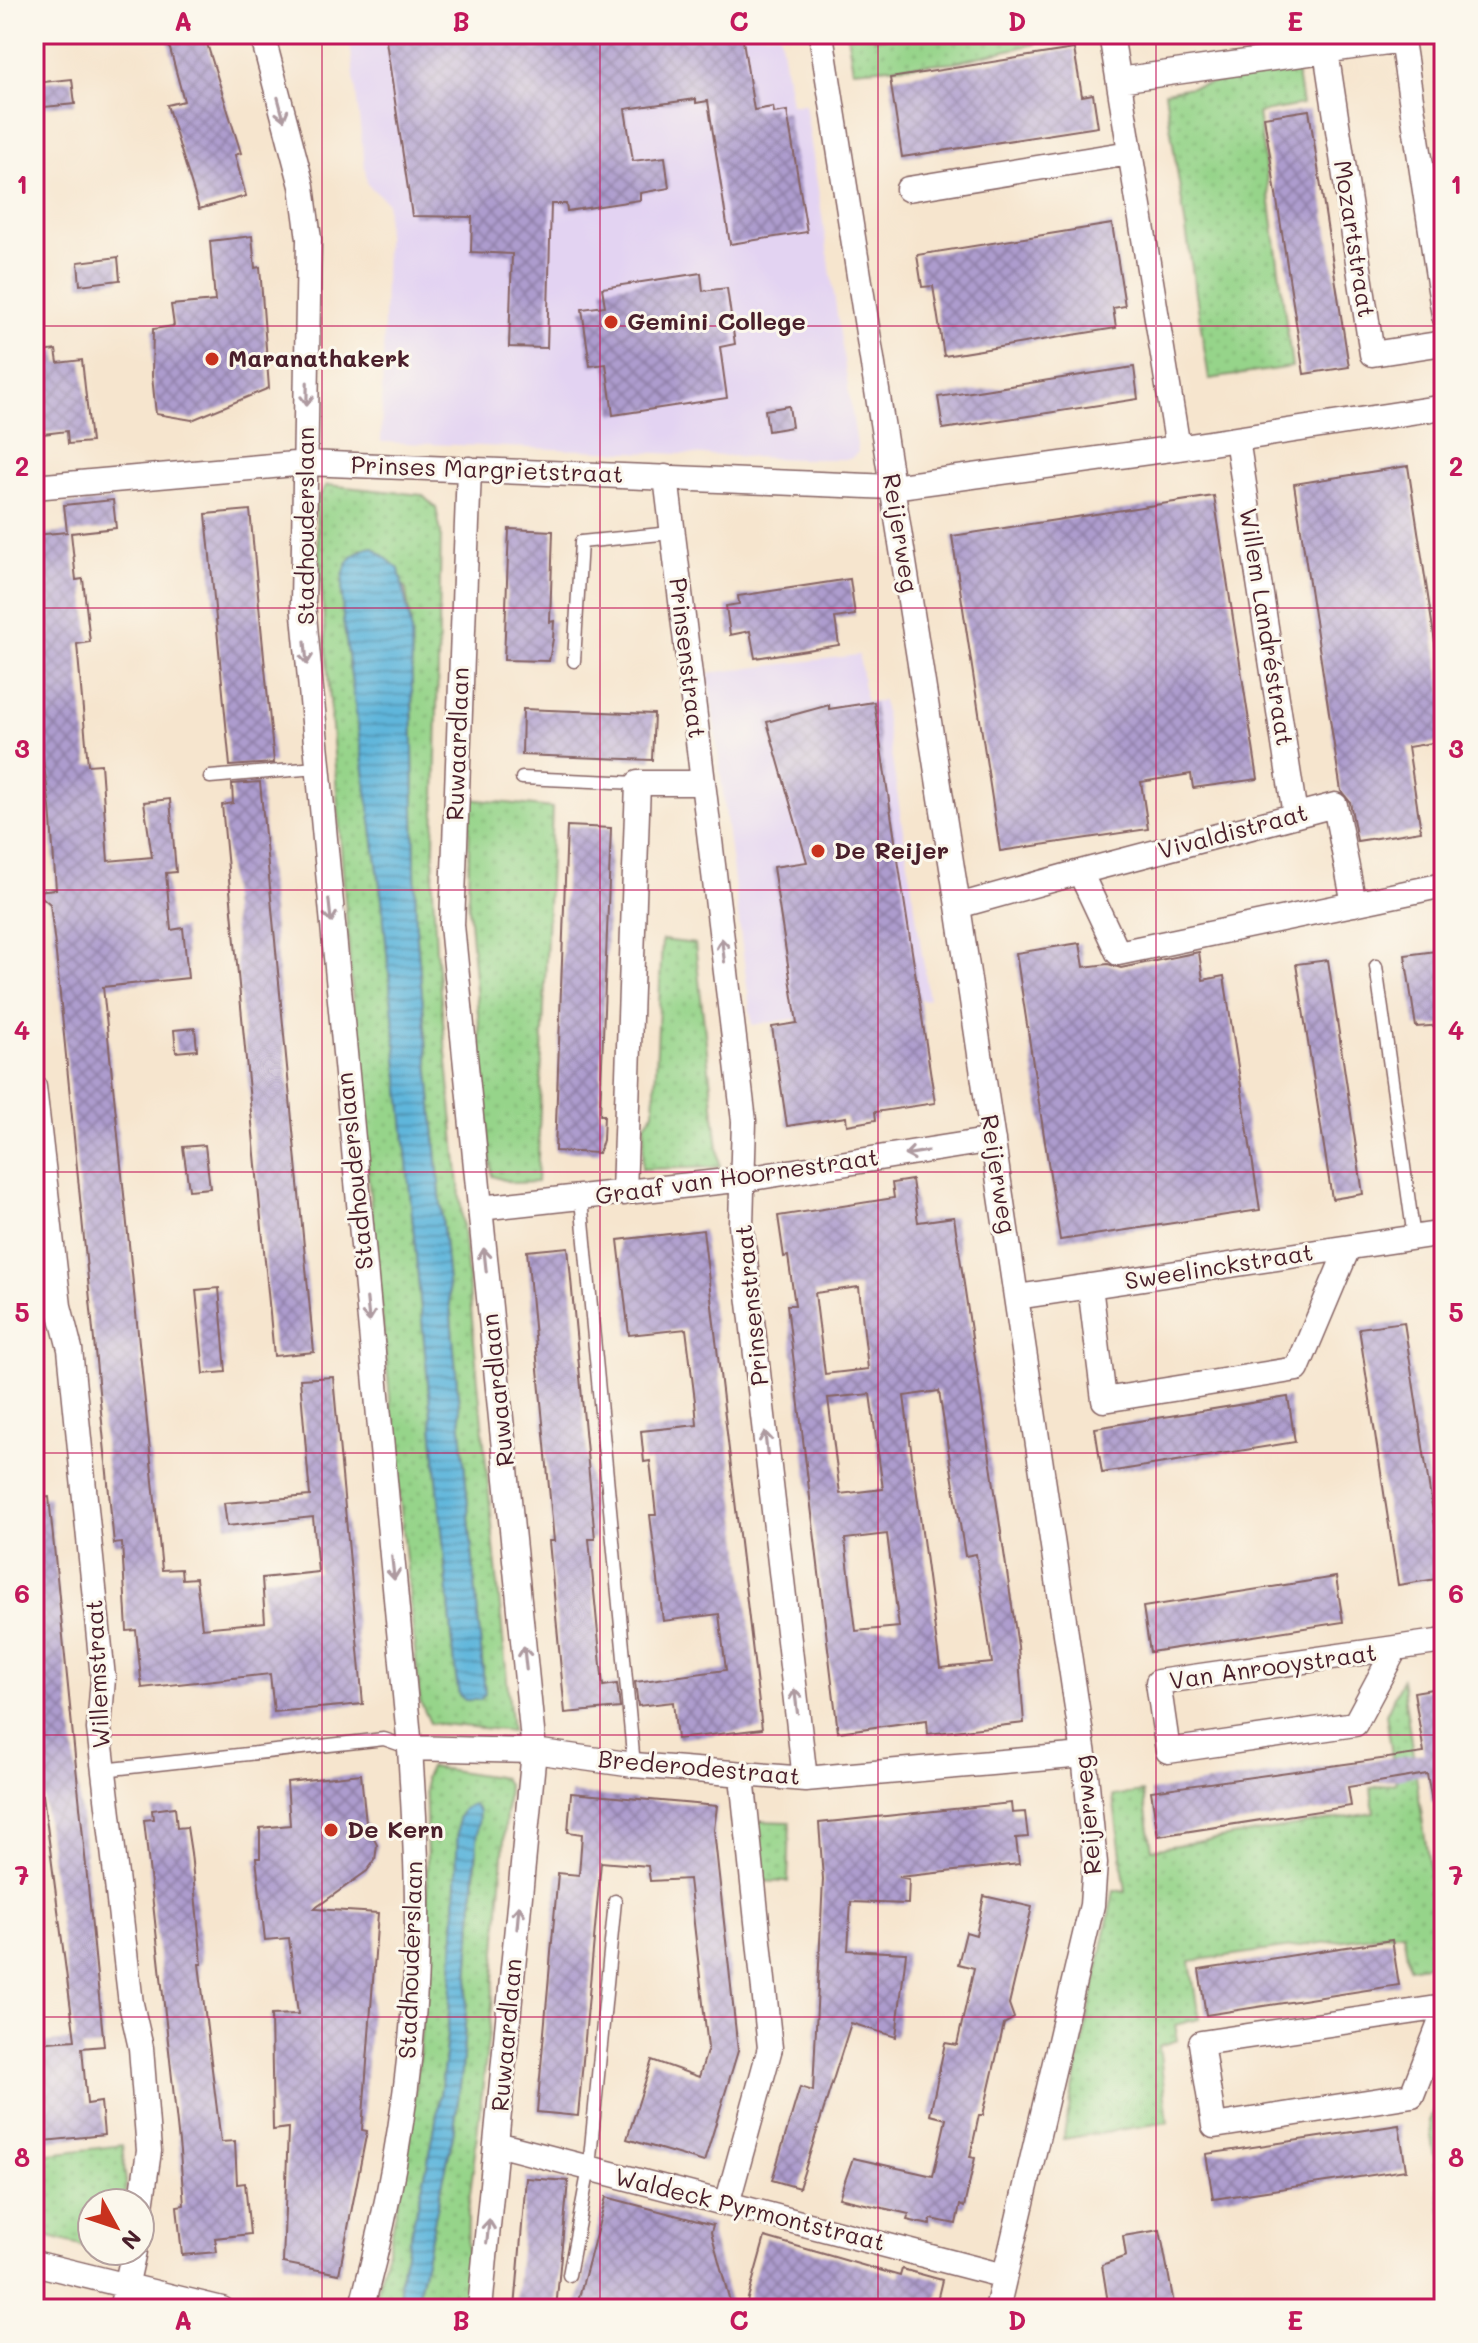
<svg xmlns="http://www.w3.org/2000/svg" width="1478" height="2343" font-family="Mali,sans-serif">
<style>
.built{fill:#e3d3f2}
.green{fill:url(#green-dots);stroke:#707a5a;stroke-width:2;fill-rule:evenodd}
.water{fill:url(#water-rules);stroke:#546a83;stroke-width:2}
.building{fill:url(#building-cross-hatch);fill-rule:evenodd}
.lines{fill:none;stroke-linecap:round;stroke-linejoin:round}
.lane-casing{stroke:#866464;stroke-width:15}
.street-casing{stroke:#866464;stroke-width:27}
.lane{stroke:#fff;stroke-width:12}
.street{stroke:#fff;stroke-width:24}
.oneway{stroke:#ae9aa0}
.grid{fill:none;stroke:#c2185b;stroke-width:2;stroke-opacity:0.55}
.poi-dot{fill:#c8321e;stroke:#fbf7ec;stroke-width:3}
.labels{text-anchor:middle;stroke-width:6;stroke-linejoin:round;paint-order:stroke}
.street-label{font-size:24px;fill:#4a1f2b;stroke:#fbf7ec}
.poi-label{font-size:24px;font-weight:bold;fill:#4a1f2b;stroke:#fbf7ec;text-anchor:start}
.neatline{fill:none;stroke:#c2185b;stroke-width:3}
.grid-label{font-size:26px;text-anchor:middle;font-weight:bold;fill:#c2185b}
</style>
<defs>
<pattern id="green-dots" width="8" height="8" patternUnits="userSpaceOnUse" patternTransform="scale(2)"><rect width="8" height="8" fill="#96d48a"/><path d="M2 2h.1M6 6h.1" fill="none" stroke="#83b677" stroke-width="1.8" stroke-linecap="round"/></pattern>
<pattern id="water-rules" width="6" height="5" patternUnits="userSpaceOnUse" patternTransform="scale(2)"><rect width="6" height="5" fill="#5eb6db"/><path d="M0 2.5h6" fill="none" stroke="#5093b2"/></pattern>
<pattern id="building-cross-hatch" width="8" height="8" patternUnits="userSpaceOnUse" patternTransform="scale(2)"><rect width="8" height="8" fill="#ad9cce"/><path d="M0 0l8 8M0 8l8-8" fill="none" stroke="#8f7fa7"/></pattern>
</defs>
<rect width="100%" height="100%" fill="#fbf7ec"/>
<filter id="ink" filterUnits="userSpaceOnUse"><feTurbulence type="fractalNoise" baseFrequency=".0125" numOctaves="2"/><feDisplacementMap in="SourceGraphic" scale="16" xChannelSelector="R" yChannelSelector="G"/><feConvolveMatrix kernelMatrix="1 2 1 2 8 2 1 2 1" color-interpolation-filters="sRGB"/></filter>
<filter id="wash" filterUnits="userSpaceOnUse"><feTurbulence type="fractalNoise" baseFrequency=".006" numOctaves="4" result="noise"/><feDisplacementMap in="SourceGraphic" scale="32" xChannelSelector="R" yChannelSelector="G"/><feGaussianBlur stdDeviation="1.8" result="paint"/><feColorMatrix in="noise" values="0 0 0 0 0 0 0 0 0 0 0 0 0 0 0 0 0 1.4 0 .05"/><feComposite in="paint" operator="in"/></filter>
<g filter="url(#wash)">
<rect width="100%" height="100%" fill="#f6e5ce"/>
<path class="built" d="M 349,34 L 780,34 L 791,104 L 805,104 L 858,452 L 850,459 L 802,459 L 381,442 L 387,202 L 367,184 Z
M 859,655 L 866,702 L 883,701 L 929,999 L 752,1025 L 708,673 Z"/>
<path class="green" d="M 847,34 L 873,34 L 874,39 L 908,34 L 1034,34 L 1035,44 L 956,62 L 853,70 Z
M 1296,67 L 1302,105 L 1258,113 L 1292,367 L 1209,379 L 1165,92 Z
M 327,485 L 422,495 L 436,508 L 441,533 L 433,889 L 436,949 L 512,1731 L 430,1723 L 420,1701 L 359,1085 L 315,502 ZM 361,549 L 406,589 L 411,626 L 416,927 L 485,1694 L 459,1695 L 456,1677 L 382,899 L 343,619 C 342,590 337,568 361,549 Z
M 470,799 L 552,808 L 537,1182 L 513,1183 L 492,1176 L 468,897 Z
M 662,940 L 695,944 L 720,1167 L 642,1169 L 645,1124 L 654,1112 Z
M 1402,1679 L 1443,1962 L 1409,1968 L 1403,1932 L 1190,1961 L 1199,2019 L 1175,2025 L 1178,2040 L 1159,2046 L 1168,2122 L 1063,2139 L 1114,1890 L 1126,1892 L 1113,1796 L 1143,1792 L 1152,1849 L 1374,1813 L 1371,1788 L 1396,1783 L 1386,1714 Z
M 430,1767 L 503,1778 L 508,1786 L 492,2006 L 468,2212 L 466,2309 L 371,2309 C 385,2268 393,2227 401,2185 C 426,2051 430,1915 425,1778 ZM 458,1818 L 477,1848 L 462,2072 L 453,2135 L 417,2301 L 399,2284 C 408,2239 422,2193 431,2148 C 452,2041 455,1927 458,1818 Z
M 757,1821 L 790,1822 L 788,1882 L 755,1881 Z
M 1444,2082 L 1444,2228 L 1429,2121 Z
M 122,2145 L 126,2183 L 124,2203 L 92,2203 L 92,2242 L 84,2246 L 34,2233 L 34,2156 Z"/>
<path class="water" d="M 373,547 L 399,569 L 411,626 L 416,927 L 485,1694 L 480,1700 L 465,1700 L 459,1695 L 456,1677 L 382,900 L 343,619 C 342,589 336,553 373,547 Z
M 473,1805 L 479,1811 L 462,2072 L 453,2135 L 417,2301 L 401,2295 L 399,2284 C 408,2238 422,2193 431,2147 C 452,2042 455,1925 458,1818 L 463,1809 Z"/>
<g id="blocks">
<path class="building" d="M 166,34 L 204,34 L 241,153 L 235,155 L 246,196 L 199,209 L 167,105 L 184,101 Z
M 385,34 L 742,34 L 754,110 L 773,107 L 774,113 L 787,111 L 807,232 L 730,244 L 708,101 L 696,103 L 696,99 L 625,109 L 633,161 L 665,157 L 669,188 L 640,193 L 640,200 L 567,211 L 566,204 L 551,204 L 547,348 L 509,347 L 512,254 L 471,252 L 472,217 L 412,216 Z
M 1074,49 L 1082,96 L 1093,94 L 1098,127 L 902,157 L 890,78 Z
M 72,79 L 75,104 L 34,108 L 34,83 Z
M 1309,110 L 1349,367 L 1304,374 L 1264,117 Z
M 1112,224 L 1125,306 L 1113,308 L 1116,328 L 944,356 L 933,286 L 922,287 L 917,255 Z
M 252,236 L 255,268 L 260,267 L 269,388 L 192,420 L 156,414 L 152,376 L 153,329 L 174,326 L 171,305 L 215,301 L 210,241 Z
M 118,257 L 120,280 L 80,285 L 78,262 Z
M 701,273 L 703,291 L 727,288 L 735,344 L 720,347 L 727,398 L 613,415 L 606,364 L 590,366 L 582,309 L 605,306 L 602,288 Z
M 56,350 L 58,363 L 82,360 L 91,442 L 68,444 L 67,431 L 34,435 L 34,353 Z
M 1134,367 L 1138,399 L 943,429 L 938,397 Z
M 789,406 L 792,427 L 768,431 L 765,410 Z
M 1408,466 L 1444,701 L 1444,741 L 1408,747 L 1421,831 L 1357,841 L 1350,802 L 1341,791 L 1294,484 Z
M 1214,496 L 1258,779 L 1193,788 L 1191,774 L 1141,782 L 1148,829 L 1000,851 L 952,536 Z
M 113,500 L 116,528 L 71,533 L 76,580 L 83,579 L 90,642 L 77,644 L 88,765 L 101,764 L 108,861 L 152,857 L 144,802 L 170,799 L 176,872 L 166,873 L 171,930 L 183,928 L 188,978 L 103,987 L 162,1570 L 181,1569 L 182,1579 L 196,1578 L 202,1628 L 265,1622 L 262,1578 L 318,1572 L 313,1517 L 227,1526 L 224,1503 L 310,1496 L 300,1379 L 333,1377 L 363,1704 L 274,1712 L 270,1674 L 142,1688 L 136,1630 L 127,1631 L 122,1543 L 114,1544 L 56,954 L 50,904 L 35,891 L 56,889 L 50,807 L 34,700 L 34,535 L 67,532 L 64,505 Z
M 250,510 L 274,763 L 230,766 L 206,514 Z
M 509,529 L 553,531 L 550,622 L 554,621 L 553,639 L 549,661 L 504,660 Z
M 850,579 L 855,615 L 835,618 L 839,645 L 755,658 L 750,631 L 730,635 L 726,606 L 739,604 L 738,596 Z
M 874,702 L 935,1103 L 875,1112 L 876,1120 L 847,1125 L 846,1117 L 787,1126 L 772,1027 L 797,1023 L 773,867 L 807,862 L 767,722 L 829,705 L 829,709 Z
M 523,709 L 654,714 L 652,760 L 522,755 Z
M 260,782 L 314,1352 L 274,1356 L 222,805 L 233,803 L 232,784 Z
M 567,826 L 611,828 L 600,1115 L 604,1115 L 603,1140 L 599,1153 L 555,1151 Z
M 1080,943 L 1084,967 L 1108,964 L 1121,968 L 1199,952 L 1203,980 L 1224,976 L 1260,1210 L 1060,1240 L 1016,953 Z
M 1444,950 L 1444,1025 L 1416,1027 L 1405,955 Z
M 1328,960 L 1363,1194 L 1332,1199 L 1296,964 Z
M 195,1028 L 197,1050 L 176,1052 L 174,1030 Z
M 205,1145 L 210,1188 L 189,1190 L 183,1147 Z
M 912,1180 L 918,1222 L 954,1217 L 1018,1646 L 1024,1723 L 928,1734 L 927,1720 L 838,1732 L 787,1305 L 795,1305 L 788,1256 L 784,1257 L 778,1216 L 894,1198 L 892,1183 ZM 859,1287 L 868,1369 L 825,1374 L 815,1293 ZM 939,1391 L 965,1556 L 976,1554 L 992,1663 L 940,1668 L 904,1396 ZM 870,1394 L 883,1489 L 840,1494 L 828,1398 ZM 887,1534 L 899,1627 L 856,1631 L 845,1539 Z
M 703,1230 L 762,1729 L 677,1739 L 673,1702 L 638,1706 L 635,1682 L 726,1670 L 719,1614 L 663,1621 L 650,1515 L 656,1515 L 650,1461 L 644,1462 L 641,1431 L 697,1425 L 695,1401 L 686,1329 L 629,1335 L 618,1240 Z
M 568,1247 L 595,1539 L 589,1539 L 603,1686 L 617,1684 L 620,1708 L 565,1713 L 549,1541 L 554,1541 L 527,1251 Z
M 219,1288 L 226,1372 L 204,1374 L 196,1290 Z
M 1404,1322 L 1443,1578 L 1398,1585 L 1359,1328 Z
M 1288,1397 L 1295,1442 L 1102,1473 L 1095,1428 Z
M 49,1497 L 104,2046 L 82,2048 L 87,2104 L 101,2102 L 104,2135 L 34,2142 L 34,2043 L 75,2040 L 43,1795 L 36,1796 L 34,1775 L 34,1498 Z
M 1336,1577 L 1343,1622 L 1150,1652 L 1143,1607 Z
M 1444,1687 L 1444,1802 L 1432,1802 L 1427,1774 L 1348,1787 L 1351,1806 L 1158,1836 L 1151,1791 L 1424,1753 L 1414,1692 Z
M 361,1774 L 366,1823 L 377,1845 L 375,1860 L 367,1871 L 314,1909 L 378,1913 L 362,2130 L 367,2131 L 339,2274 L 283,2263 L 288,2128 L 273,2130 L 271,2015 L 298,2014 L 289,1938 L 265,1940 L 256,1858 L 260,1858 L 260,1828 L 290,1825 L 287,1782 Z
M 571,1793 L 717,1806 L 714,1830 L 738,2051 L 704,2162 L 627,2139 L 652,2060 L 699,2077 L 708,2048 L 689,1879 L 650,1881 L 648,1866 L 601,1862 L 578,2116 L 537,2112 L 558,1873 L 579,1875 L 582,1834 L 568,1832 Z
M 1011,1803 L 1012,1813 L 1025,1812 L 1028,1837 L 1016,1838 L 1019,1864 L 899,1877 L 909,1879 L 908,1904 L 851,1902 L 848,1950 L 906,1953 L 896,2037 L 851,2023 L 799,2188 L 772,2180 L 800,2087 L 813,2091 L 823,1879 L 819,1823 Z
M 175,1807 L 177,1828 L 187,1827 L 191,1853 L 202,1964 L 199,1964 L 221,2142 L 235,2141 L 237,2184 L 245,2183 L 250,2234 L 215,2238 L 217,2252 L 182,2255 L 177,2206 L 184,2205 L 180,2152 L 144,1820 L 153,1819 L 152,1810 Z
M 984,1896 L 1032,1907 L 1009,2004 L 1014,2018 L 1004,2024 L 983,2115 L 979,2115 L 970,2157 L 975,2158 L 964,2207 L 960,2205 L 956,2224 L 931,2219 L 930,2225 L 907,2220 L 909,2214 L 839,2198 L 853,2158 L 933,2176 L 946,2119 L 930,2115 L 945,2043 L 957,2045 L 974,1968 L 958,1964 L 966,1932 L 976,1935 Z
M 1392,1940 L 1399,1985 L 1206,2015 L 1199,1970 Z
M 1399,2125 L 1406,2170 L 1213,2199 L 1206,2154 Z
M 526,2178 L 568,2181 L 556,2309 L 515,2309 Z
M 606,2197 L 713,2225 L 711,2232 L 732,2309 L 576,2309 Z
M 1160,2230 L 1175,2309 L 1109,2309 L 1102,2265 L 1126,2256 L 1123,2236 Z
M 765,2237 L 900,2276 L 902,2269 L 942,2280 L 935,2309 L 745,2309 Z"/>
</g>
</g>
<g filter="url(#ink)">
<use href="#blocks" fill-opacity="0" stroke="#866464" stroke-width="2"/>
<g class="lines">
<g class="lane-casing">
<path id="lane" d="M 574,661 L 581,542 L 671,533
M 210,777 L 316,768
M 522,778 L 638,783
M 1376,966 L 1414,1238
M 581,1199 L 634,1765
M 103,1770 L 384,1739 L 410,1748
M 569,2275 L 589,2168 L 615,1901"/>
</g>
<g class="street-casing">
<path id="street" d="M 262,34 L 302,186 L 309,239 L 303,604 L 410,1748 C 413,1800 417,1853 417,1906 C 418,2042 397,2178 361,2309
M 821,34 L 958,906 L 1084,1755 L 1095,1863 L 1092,1905 L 997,2309
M 1111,34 L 1178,448
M 1326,51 L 1372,354 L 1444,343
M 1119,80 L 1402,40 L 1444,316
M 908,189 L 1130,153
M 1237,439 L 1295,815
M 469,469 L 452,925 L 534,1751 L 480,2309
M 666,477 L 744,1121 L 741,1225 L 805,1779
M 34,487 L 306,463 L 892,487 L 1178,448 L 1444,407
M 1080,872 L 1335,805 L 1354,904
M 958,906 L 1080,872 L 1118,953 L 1444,885
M 34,1087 L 59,1306 L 70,1349 L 103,1678 L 99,1729 L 131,2004 L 141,2048 L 149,2151 L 140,2213
M 624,1193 L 638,783 L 702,783
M 480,1208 L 745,1179 L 993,1140
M 1090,1286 L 1104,1400 L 1297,1369 L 1348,1248
M 1017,1297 L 1444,1233
M 1395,1649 L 1355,1724 L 1168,1751 L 1158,1682 L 1444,1641
M 410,1748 L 534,1751 L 634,1765 L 805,1779 L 1084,1755
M 1444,2007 L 1201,2043 L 1214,2126 L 1412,2095 L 1444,2013
M 497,2144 L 1004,2276
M 727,2204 L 770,2048 L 742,1776
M 34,2263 L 222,2309
M 121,2309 L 134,2251"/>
</g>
<use href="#lane" class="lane"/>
<use href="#street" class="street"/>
</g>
<defs><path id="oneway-shaft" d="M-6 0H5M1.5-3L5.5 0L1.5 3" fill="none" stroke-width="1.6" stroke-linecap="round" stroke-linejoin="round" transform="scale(2)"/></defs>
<g class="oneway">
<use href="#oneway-shaft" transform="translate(281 109) rotate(75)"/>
<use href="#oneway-shaft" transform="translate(307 394) rotate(91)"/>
<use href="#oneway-shaft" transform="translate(306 653) rotate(85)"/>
<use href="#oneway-shaft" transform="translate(330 911) rotate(84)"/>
<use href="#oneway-shaft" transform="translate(723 950) rotate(-97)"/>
<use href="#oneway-shaft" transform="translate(916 1153) rotate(171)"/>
<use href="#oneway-shaft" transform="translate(485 1260) rotate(-96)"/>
<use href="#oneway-shaft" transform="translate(368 1310) rotate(84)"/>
<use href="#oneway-shaft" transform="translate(766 1443) rotate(-97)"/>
<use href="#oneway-shaft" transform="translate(393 1568) rotate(84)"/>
<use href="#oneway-shaft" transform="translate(525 1658) rotate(-96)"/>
<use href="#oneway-shaft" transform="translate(796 1701) rotate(-97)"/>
<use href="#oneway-shaft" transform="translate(518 1917) rotate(-85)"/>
<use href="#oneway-shaft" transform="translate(488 2231) rotate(-84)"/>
</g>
</g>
<path class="grid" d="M 322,34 L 322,2309M 600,34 L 600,2309M 878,34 L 878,2309M 1156,34 L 1156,2309M 34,326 L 1444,326M 34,608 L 1444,608M 34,890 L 1444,890M 34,1172 L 1444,1172M 34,1453 L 1444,1453M 34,1735 L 1444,1735M 34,2017 L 1444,2017"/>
<g class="poi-dot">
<circle cx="611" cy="322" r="8"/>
<circle cx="212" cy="359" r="8"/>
<circle cx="818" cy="851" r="8"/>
<circle cx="331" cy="1830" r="8"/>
</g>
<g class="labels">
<g class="street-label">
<text transform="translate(1354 239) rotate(81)" y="8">Mozartstraat</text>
<text transform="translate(487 470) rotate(2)" y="8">Prinses Margrietstraat</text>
<text transform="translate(306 526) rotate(-90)" y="8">Stadhouderslaan</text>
<text transform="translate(900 533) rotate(81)" y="8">Reijerweg</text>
<text transform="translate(1266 627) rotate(81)" y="8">Willem Landréstraat</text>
<text transform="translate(687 658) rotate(83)" y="8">Prinsenstraat</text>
<text transform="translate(458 744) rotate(-88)" y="8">Ruwaardlaan</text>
<text transform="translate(1233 832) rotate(-15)" y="8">Vivaldistraat</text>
<text transform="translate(355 1171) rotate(-96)" y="8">Stadhouderslaan</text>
<text transform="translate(998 1174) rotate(81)" y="8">Reijerweg</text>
<text transform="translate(737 1177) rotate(-8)" y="8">Graaf van Hoornestraat</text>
<text transform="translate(1219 1267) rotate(-9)" y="8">Sweelinckstraat</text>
<text transform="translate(752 1305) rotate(-96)" y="8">Prinsenstraat</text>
<text transform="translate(498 1390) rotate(-96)" y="8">Ruwaardlaan</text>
<text transform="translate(1273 1667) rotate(-8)" y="8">Van Anrooystraat</text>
<text transform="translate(98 1674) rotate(-93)" y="8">Willemstraat</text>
<text transform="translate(699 1768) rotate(5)" y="8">Brederodestraat</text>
<text transform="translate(1088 1815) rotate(-95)" y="8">Reijerweg</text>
<text transform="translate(411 1960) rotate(-88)" y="8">Stadhouderslaan</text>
<text transform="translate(507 2035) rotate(-85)" y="8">Ruwaardlaan</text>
<text transform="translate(750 2210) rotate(14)" y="8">Waldeck Pyrmontstraat</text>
</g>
<g class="poi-label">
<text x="627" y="330">Gemini College</text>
<text x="228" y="367">Maranathakerk</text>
<text x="834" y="859">De Reijer</text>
<text x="347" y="1838">De Kern</text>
</g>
</g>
<rect width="1478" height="2343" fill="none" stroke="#fbf7ec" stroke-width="88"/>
<g transform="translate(116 2227) rotate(130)"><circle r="38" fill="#fbf7ec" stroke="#b4a19f" stroke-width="2"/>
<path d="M0-6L14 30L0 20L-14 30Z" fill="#c8321e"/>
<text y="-12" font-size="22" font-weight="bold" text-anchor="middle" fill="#4a1f2b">N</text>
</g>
<rect x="44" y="44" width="1390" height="2255" class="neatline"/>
<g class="grid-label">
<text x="183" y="31">A</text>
<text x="461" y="31">B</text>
<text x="739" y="31">C</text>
<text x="1017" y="31">D</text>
<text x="1295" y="31">E</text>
<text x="22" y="194">1</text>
<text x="1456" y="194">1</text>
<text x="22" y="476">2</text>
<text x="1456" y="476">2</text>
<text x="22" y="758">3</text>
<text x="1456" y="758">3</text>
<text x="22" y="1040">4</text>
<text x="1456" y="1040">4</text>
<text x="22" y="1322">5</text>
<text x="1456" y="1322">5</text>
<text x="22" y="1603">6</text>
<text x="1456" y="1603">6</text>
<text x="22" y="1885">7</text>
<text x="1456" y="1885">7</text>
<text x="22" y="2167">8</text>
<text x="1456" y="2167">8</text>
<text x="183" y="2330">A</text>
<text x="461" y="2330">B</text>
<text x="739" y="2330">C</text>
<text x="1017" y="2330">D</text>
<text x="1295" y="2330">E</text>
</g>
</svg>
